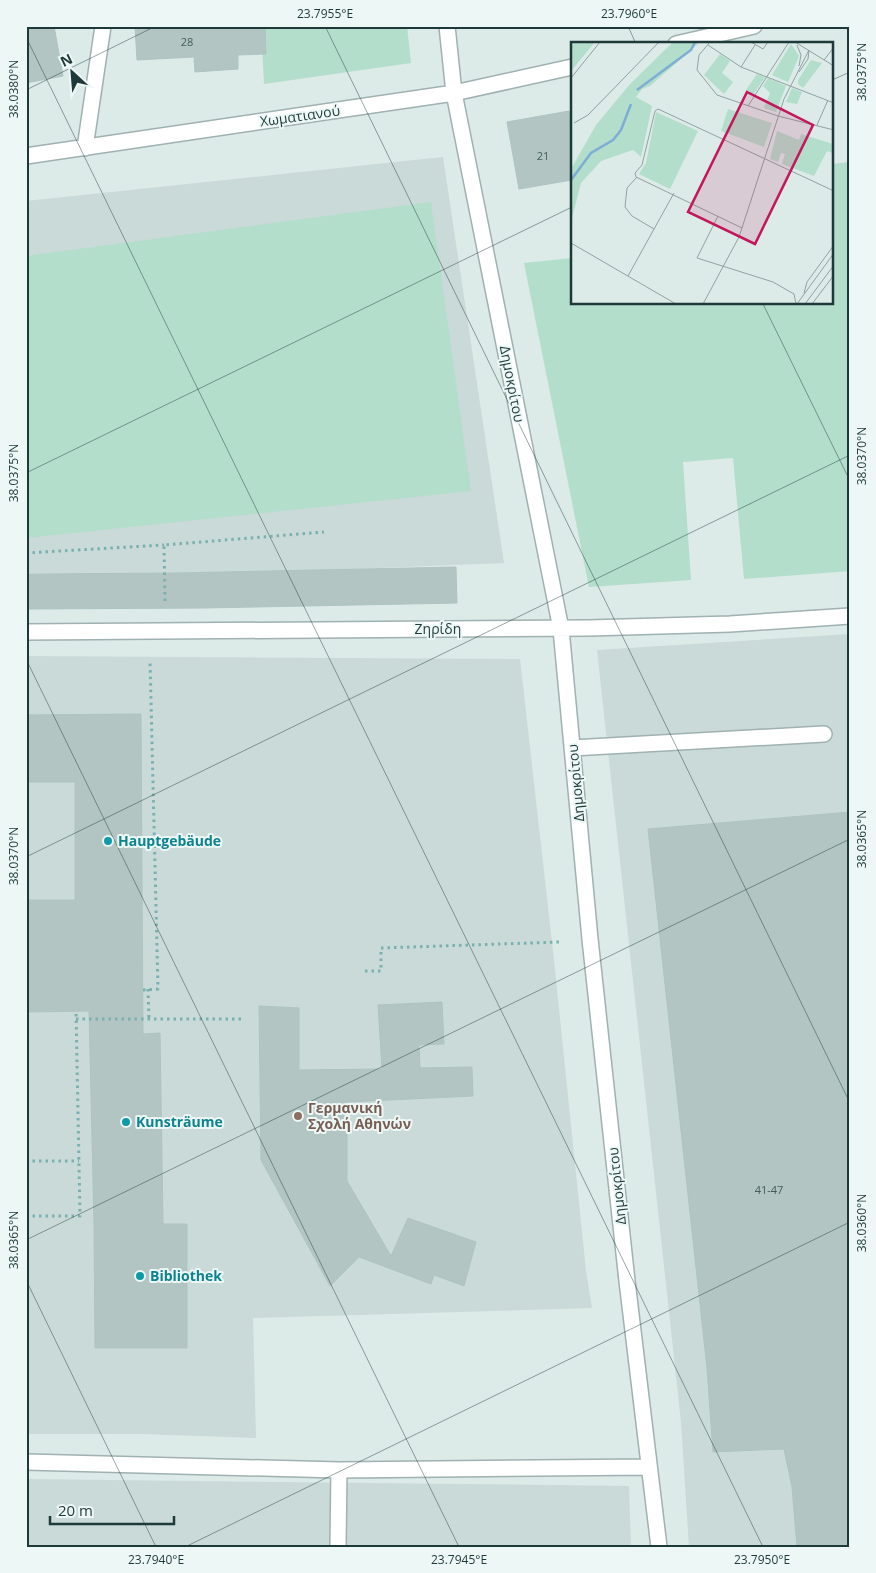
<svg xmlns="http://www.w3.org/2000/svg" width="876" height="1573" font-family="'Open Sans',sans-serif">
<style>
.built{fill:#cadad8}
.green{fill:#b3decb}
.building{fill:#b2c5c2;stroke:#aec4c2}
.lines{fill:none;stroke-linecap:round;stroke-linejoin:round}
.minor-casing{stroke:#9fb1b0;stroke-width:18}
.path{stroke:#7ab1b0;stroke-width:3;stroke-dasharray:2.5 4;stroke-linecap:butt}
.minor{stroke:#fff;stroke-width:15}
.ticks{fill:none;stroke:#1d393a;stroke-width:1;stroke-opacity:0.45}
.culture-dot{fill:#0f9aa8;stroke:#edf7f5;stroke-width:2}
.education-dot{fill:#8d6e63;stroke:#edf7f5;stroke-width:2}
.labels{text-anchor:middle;stroke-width:4;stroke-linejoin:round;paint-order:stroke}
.number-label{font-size:11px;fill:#425c5c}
.street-label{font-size:14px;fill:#1d393a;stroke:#edf7f5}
.culture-label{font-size:14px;font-weight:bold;fill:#0d838f;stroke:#edf7f5;text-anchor:start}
.education-label{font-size:14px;font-weight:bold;fill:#785e54;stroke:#edf7f5;text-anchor:start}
.inset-river{fill:none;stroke:#7eadd5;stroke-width:2.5}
.inset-road{fill:none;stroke:#90a3a2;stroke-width:1}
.view{fill:#c2185b;fill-opacity:0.15;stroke:#c2185b;stroke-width:2.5}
.inset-edge{fill:none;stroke:#1d393a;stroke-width:2.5}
.neatline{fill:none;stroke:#1d393a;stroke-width:2}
.ticks-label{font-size:12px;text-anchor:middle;fill:#1d393a}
</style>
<rect width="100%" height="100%" fill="#dceae8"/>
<path class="built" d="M 443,157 L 504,563 L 205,575 L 165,573 L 26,573 L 26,201 Z
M 850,634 L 850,1547 L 689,1547 L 681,1422 L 597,650 Z
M 26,656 L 520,659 L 554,960 L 586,1271 L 592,1308 L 253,1318 L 256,1438 L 142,1434 L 26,1434 Z
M 26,1479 L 629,1486 L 631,1547 L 26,1547 Z"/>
<path class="green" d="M 261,26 L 407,26 L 411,63 L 264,84 Z
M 850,162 L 850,571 L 744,579 L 733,458 L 683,462 L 691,580 L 589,587 L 524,263 L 572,258 L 572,304 L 832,304 L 832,164 Z
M 431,202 L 471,491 L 26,538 L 26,256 Z"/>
<path class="building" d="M 26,26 L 54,26 L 63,76 L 26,83 Z
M 135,26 L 265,26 L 266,54 L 238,55 L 238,69 L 195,72 L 194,57 L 137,60 Z
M 569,111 L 572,133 L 572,180 L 519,189 L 507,122 Z
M 456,567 L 457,603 L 205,608 L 26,609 L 26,574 L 176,573 Z
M 141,714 L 143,1034 L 160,1033 L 163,1224 L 187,1224 L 187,1348 L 95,1348 L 94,1224 L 89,1011 L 26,1012 L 26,900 L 75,900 L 75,782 L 26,782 L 26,715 Z
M 850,812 L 850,1547 L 797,1547 L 792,1487 L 784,1449 L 713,1452 L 707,1368 L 648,829 Z
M 442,1002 L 444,1044 L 419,1045 L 420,1068 L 472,1067 L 473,1096 L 347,1102 L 347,1181 L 391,1256 L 408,1218 L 476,1242 L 464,1286 L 434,1275 L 431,1284 L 359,1257 L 330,1286 L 261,1160 L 259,1006 L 299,1008 L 299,1070 L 382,1069 L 378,1005 Z"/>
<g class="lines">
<g class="minor-casing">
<path id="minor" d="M 447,26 L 454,93 L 561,629 L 590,939 L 627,1281 L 659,1547
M 676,44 L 754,26
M 85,148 L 103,26
M 26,156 L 454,93 L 572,67
M 26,632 L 589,628 L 730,624 L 850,616
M 572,748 L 824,734
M 26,1462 L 339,1470 L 649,1467
M 338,1547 L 339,1470"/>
</g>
<path class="path" d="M 26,553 L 164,545
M 165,601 L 164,545 L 324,532
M 365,971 L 381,971 L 381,948 L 560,942
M 148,989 L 149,1019
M 143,990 L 158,989 L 150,660
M 76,1019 L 242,1019
M 26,1161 L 79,1161
M 26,1216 L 80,1216 L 76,1011"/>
<use href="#minor" class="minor"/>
</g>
<path class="ticks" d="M 325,26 L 850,1103M 628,26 L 636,44M 26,37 L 763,1547M 832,80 L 850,72M 26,90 L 156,26M 763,304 L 850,481M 26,473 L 572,207M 26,659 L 459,1547M 26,857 L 850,455M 26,1240 L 850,839M 26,1280 L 156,1547M 185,1547 L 850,1222"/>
<g class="culture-dot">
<circle cx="108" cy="841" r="5"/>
<circle cx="126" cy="1122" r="5"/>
<circle cx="140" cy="1276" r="5"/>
</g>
<circle class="education-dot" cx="298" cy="1116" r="5"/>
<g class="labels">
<g class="number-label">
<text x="187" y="46">28</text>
<text x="543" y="160">21</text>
<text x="769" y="1194">41-47</text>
</g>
<g class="street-label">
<text transform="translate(300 116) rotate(-8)" y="5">Χωματιανού</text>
<text transform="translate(512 384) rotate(79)" y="5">Δημοκρίτου</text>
<text x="438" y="634">Ζηρίδη</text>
<text transform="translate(576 783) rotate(-95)" y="5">Δημοκρίτου</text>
<text transform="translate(617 1186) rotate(-96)" y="5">Δημοκρίτου</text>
</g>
<g class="culture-label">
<text x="118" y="846">Hauptgebäude</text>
<text x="136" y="1127">Kunsträume</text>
<text x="150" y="1281">Bibliothek</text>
</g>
<g class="education-label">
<text x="308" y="1113">Γερμανική<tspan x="308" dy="16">Σχολή Αθηνών</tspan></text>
</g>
</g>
<g transform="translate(571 42)">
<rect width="262" height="262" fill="#dceae8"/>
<path d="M 0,0 L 24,0 L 0,29 ZM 102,0 L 129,0 L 79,44 L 71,47 L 65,55 L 81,64 L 70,115 L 62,108 L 30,119 L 10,141 L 0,180 L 0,127 L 25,83 L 59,42 ZM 220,2 L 228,14 L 217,40 L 201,33 ZM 149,12 L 159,19 L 151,31 L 162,40 L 153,52 L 133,33 ZM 240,18 L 251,21 L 232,46 L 227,42 L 227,38 ZM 186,32 L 194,35 L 182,53 L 175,48 ZM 197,36 L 215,44 L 205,70 L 193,66 L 199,51 L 192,44 ZM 221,46 L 231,50 L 226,62 L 215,60 ZM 157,67 L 201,81 L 193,105 L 150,89 ZM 85,70 L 127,89 L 99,147 L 68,132 L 75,121 ZM 206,89 L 228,98 L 230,92 L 262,102 L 262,111 L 256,109 L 243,134 L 211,122 L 214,112 L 210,111 L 207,120 L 199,117 Z" fill="#b3decb"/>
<path class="inset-river" d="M 66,48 L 120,8 L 124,0M 0,138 L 20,111 L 42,98 L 50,88 L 60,62"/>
<path class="inset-road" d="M 139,0 L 128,13 L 126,28 L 146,53 L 207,74 L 263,88M 180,0 L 192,7 L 197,0M 224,0 L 263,24M 137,3 L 170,25 L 263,61M 226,3 L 230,13 L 228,24M 253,18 L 263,5M 170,25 L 184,3M 228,30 L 237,17 L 238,8M 0,36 L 29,0M 177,64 L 218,0M 3,81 L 17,73 L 88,0M 246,83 L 257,58M 66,135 L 56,146 L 54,165 L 61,174 L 83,187M 147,174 L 126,216 L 202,240 L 223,252 L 225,262M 171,186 L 65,135 L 64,131 L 71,123 L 84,69 L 87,67 L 263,149M 0,201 L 105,262M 57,234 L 103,151M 233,251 L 236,240 L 263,203M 132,262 L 168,195 L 213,57 L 238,8M 226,262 L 263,211M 234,262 L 263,223M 241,262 L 263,233"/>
<path class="view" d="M 176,50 L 242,83 L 184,202 L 117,170 Z"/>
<rect width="262" height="262" class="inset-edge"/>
</g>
<rect width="876" height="1573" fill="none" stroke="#edf7f5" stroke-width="55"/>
<g transform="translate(72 72) rotate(334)" stroke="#edf7f5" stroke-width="4" paint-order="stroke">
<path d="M0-4L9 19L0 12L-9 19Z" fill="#1d393a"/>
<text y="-8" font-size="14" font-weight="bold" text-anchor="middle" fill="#1d393a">N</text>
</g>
<path d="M50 1516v8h124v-8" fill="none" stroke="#1d393a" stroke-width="2.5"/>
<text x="58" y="1516" font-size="15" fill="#1d393a" stroke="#edf7f5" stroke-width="4" paint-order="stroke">20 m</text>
<rect x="28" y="28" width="820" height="1518" class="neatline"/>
<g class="ticks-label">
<text x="325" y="18">23.7955°E</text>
<text x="629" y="18">23.7960°E</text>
<text transform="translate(862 72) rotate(-90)" y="4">38.0375°N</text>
<text transform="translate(14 89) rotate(-90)" y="4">38.0380°N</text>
<text transform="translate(862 456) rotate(-90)" y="4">38.0370°N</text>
<text transform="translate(14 473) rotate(-90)" y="4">38.0375°N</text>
<text transform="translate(862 839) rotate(-90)" y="4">38.0365°N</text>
<text transform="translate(14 856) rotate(-90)" y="4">38.0370°N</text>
<text transform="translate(862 1223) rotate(-90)" y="4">38.0360°N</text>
<text transform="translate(14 1240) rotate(-90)" y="4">38.0365°N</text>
<text x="156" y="1564">23.7940°E</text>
<text x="459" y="1564">23.7945°E</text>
<text x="762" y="1564">23.7950°E</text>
</g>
</svg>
